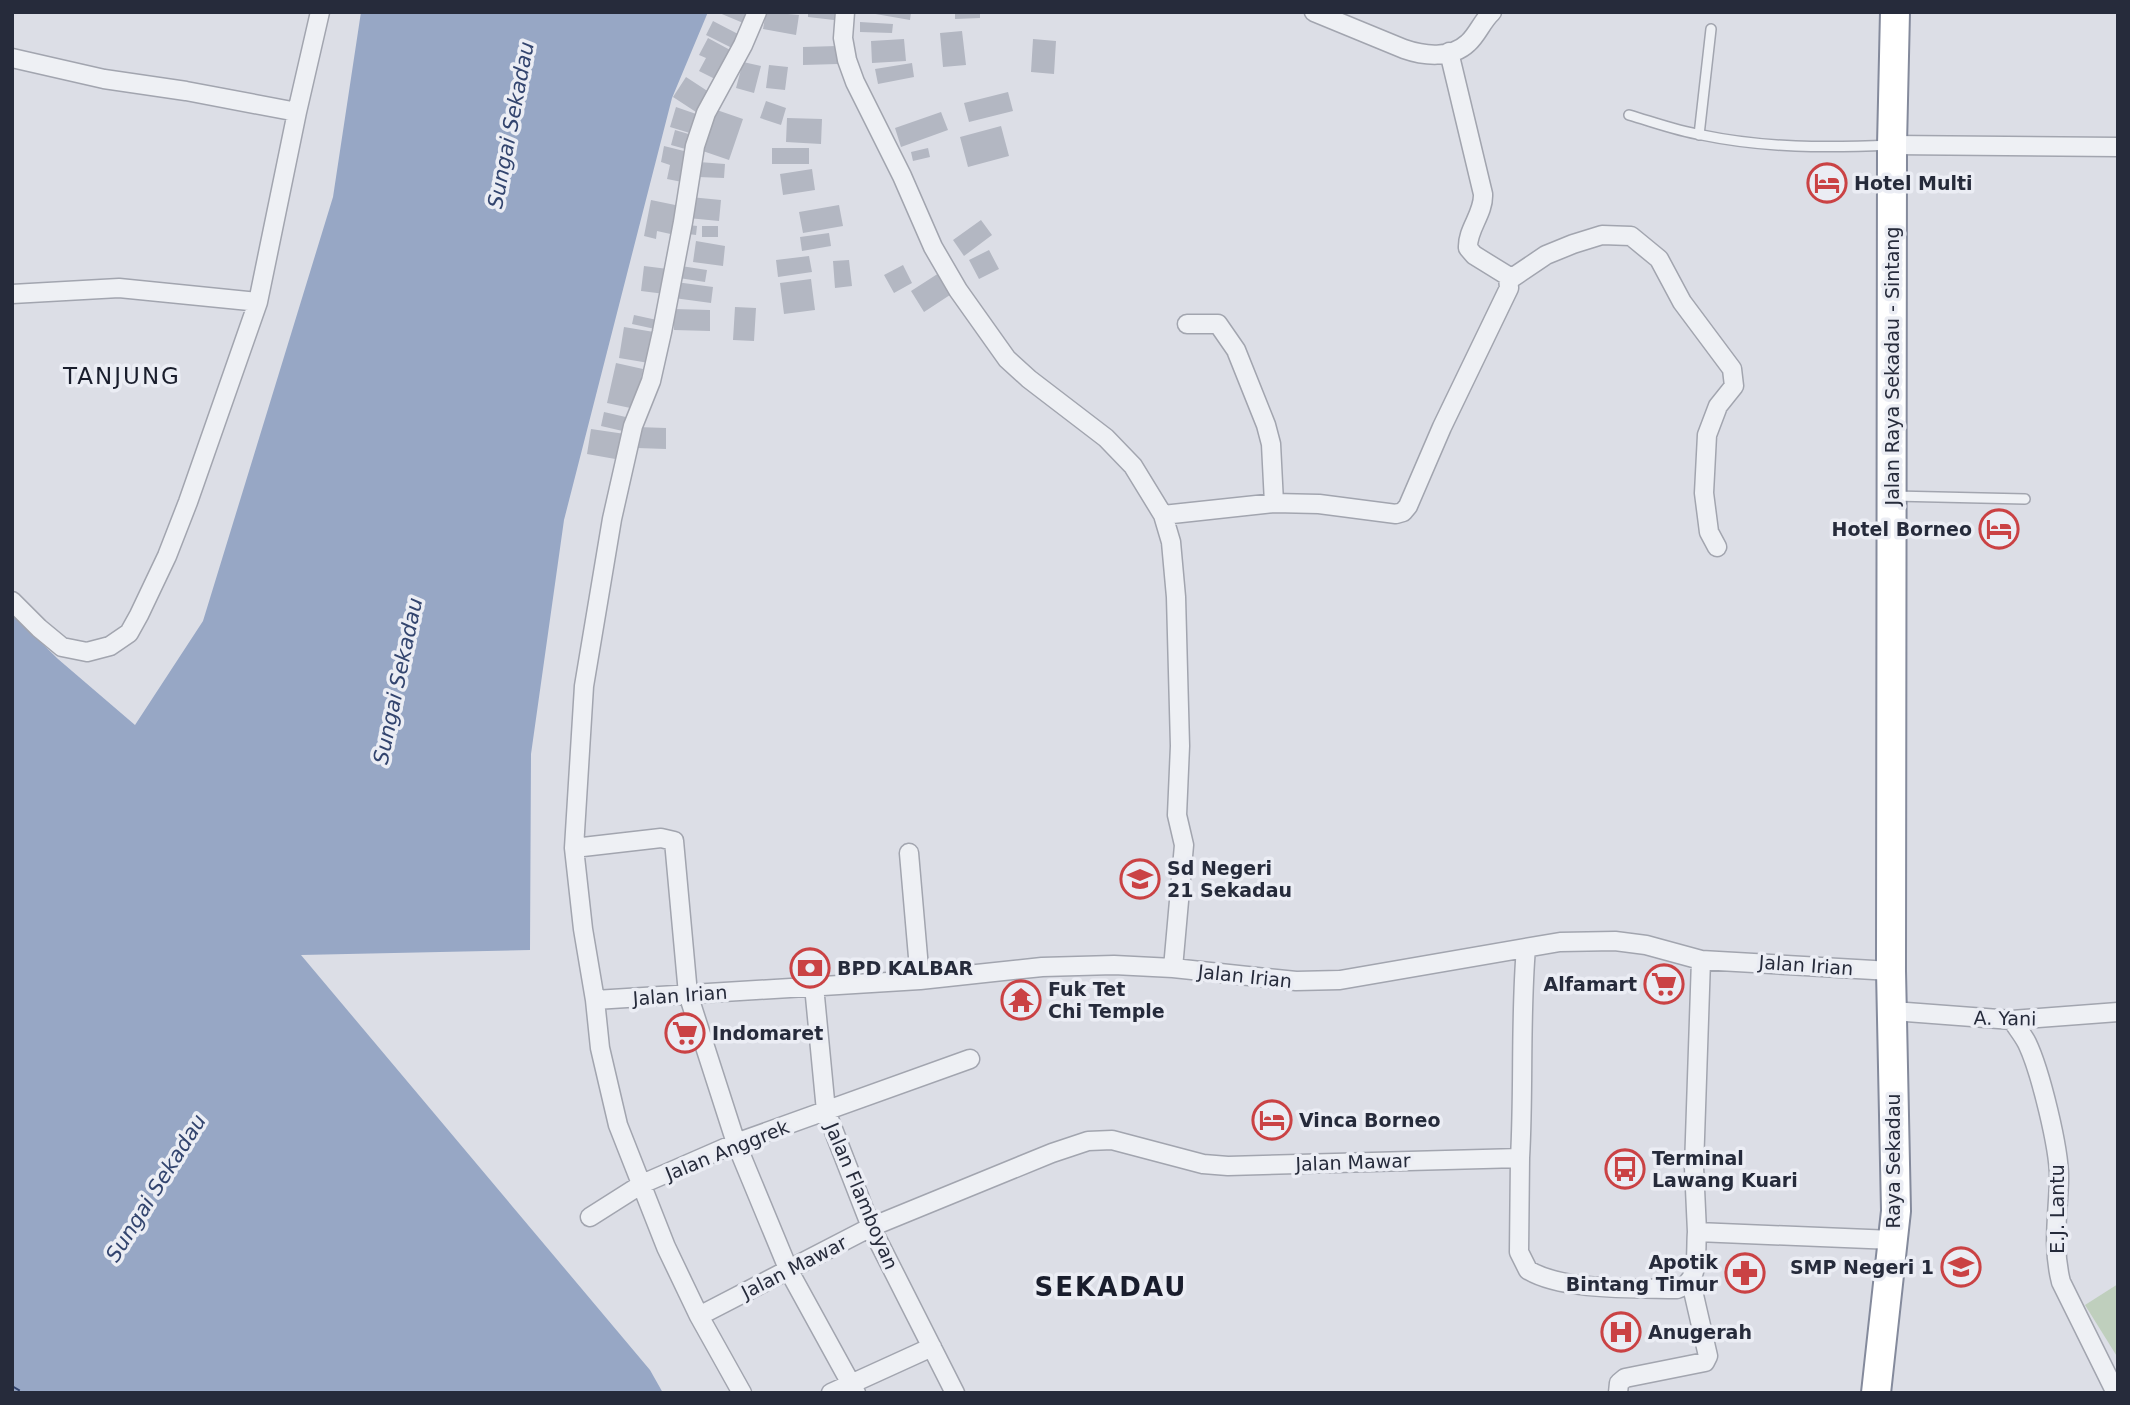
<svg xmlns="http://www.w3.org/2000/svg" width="2130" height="1405" font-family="'DejaVu Sans',sans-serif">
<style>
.green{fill:#bfcfbd}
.water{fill:#97a7c5}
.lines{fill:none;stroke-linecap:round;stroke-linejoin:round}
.ferry{stroke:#32446e;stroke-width:2;stroke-dasharray:9 7;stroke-linecap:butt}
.building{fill:#b3b7c2}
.service-casing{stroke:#a2a5af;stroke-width:12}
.minor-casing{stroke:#a2a5af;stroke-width:21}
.trunk-casing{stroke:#848a9c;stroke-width:32}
.service{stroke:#eef0f4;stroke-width:9}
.minor{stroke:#eef0f4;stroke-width:18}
.trunk{stroke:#fff;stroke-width:28}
.labels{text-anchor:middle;stroke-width:7;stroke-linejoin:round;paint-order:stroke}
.poi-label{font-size:19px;font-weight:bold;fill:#262b3b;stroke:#ebedf4;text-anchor:start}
.street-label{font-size:19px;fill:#262b3b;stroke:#ebedf4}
.water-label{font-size:21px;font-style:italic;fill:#32446e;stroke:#ebedf4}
.quarter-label{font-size:23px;letter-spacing:2px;fill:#191d2c;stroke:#ebedf4}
.district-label{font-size:26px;font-weight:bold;letter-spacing:2px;fill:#191d2c;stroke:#ebedf4}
</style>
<rect width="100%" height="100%" fill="#dcdee6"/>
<path class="green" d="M 2118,1284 L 2118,1358 L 2085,1305 Z"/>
<path class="water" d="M 361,12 L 708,12 L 672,98 L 564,520 L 531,754 L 530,950 L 301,955 L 650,1370 L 663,1393 L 12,1393 L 12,614 L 58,659 L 135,725 L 203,621 L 333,197 Z"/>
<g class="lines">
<path class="ferry" d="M 12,1386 L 24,1393"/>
</g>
<path class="building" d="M 717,12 L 753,12 L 748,25 Z
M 766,12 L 799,15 L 796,35 L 763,29 Z
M 808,12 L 835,12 L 834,20 L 808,17 Z
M 864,12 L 911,12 L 910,20 Z
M 955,12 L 980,12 L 980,18 L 955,19 Z
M 713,21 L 738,34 L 732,48 L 706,35 Z
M 860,22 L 893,24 L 892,33 L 860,32 Z
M 962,31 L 966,65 L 943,67 L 940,33 Z
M 708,38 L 732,51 L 717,80 L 699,71 L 706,58 L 699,55 Z
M 904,39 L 906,61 L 872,63 L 871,41 Z
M 1033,39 L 1056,41 L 1054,74 L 1031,72 Z
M 837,46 L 838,64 L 803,65 L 803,47 Z
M 743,62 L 761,66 L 754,93 L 736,88 Z
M 912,63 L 914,77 L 878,84 L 875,69 Z
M 769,65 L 788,67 L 785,90 L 766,88 Z
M 686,77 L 709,92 L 696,112 L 673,97 Z
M 1008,92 L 1013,111 L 969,122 L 964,103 Z
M 766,101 L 786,108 L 781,125 L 760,118 Z
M 676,107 L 699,115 L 693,134 L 670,127 Z
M 711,108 L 743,119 L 729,160 L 697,149 Z
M 941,112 L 948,130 L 901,147 L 895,128 Z
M 787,118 L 822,119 L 821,144 L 786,142 Z
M 1001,126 L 1009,156 L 968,167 L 960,137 Z
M 675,130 L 692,135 L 689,150 L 671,145 Z
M 664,146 L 688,152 L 682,182 L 667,179 L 670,165 L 661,162 Z
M 772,148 L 809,148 L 809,164 L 772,164 Z
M 928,148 L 930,157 L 913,161 L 911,152 Z
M 699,162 L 725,164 L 724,178 L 698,177 Z
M 812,169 L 815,190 L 783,195 L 780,174 Z
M 690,197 L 721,200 L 719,221 L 688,218 Z
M 651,200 L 680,206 L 675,235 L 657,231 L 656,239 L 644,236 Z
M 839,205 L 843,226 L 803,233 L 799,212 Z
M 981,220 L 992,235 L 964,256 L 953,240 Z
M 689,225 L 697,226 L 696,235 L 688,234 Z
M 702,226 L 718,226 L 718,237 L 702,237 Z
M 829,233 L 831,246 L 802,251 L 800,237 Z
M 696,241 L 725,246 L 723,266 L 693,262 Z
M 989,250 L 999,269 L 979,279 L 969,260 Z
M 809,256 L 812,272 L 778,277 L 776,260 Z
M 849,260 L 852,286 L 835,288 L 833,261 Z
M 903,265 L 912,283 L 894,293 L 884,275 Z
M 644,266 L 668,269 L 665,294 L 641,291 Z
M 681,266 L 707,270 L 705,282 L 679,278 Z
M 939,273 L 953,293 L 924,312 L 911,291 Z
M 811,279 L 815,310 L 784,314 L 780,283 Z
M 676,282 L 713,287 L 711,303 L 674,298 Z
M 735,307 L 756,308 L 754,341 L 733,340 Z
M 674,309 L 710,310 L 710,331 L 674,330 Z
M 634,315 L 657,320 L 655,329 L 632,324 Z
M 624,327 L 654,332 L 649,363 L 619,358 Z
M 616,363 L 643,369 L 635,409 L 607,403 Z
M 604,412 L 630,418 L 627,432 L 601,426 Z
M 637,427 L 666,428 L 666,449 L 637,448 Z
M 591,429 L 625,434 L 621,460 L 587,454 Z"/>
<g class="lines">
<g class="service-casing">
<path id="service" d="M 1629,115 C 1653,122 1677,131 1702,135 C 1764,148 1827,148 1890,145
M 1699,135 L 1711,29
M 1894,496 L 2025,499"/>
</g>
<g class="minor-casing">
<path id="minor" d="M 845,12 L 843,38 L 847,60 L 855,82 L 902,176 L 933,247 L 958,290 L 1007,359 L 1029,379 L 1106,438 L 1133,466 L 1163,515 L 1171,542 L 1176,597 L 1180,746 L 1177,815 L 1184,845 L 1173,968
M 1314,12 L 1404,49 C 1424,56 1451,59 1468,43 C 1478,34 1482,21 1492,12
M 12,58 L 104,79 L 186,91 L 297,112
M 1892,145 L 2118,147
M 1509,280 L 1546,255 L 1573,244 L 1602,235 L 1631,236 L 1659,259 L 1682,302 L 1732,369 L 1734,386 L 1718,406 L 1707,435 L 1704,493 L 1709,532 L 1717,547
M 12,294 L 119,288 L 258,302
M 1187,324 L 1218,324 L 1236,350 L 1266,425 L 1271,444 L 1274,503
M 1163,515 L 1274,503 L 1319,504 L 1396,514 L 1403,512 L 1408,506 L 1442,427 L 1509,288 L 1508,276 L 1474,255 L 1468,248 C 1467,229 1484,214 1483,194 L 1449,52
M 12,601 L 39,628 L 62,647 L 87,652 L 110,646 L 129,633 L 139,615 L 167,556 L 188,502 L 258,302 L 297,112 L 320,12
M 574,848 L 661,838 L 674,841 L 688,994 L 736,1143 L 789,1271 L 856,1393
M 909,853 L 920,980
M 814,986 L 826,1111 L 871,1227 L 955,1393
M 595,1000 L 920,980 L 1042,967 L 1114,965 L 1173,968 L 1296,981 L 1340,980 L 1560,942 L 1615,941 L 1646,945 L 1701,960 L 1891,971
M 1893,1011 L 2012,1020 L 2118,1012
M 2012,1020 C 2017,1028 2023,1035 2027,1043 C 2040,1070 2060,1150 2059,1180 C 2058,1215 2052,1247 2061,1282 L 2116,1393
M 1520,1158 C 1524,1088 1520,1018 1526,948
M 590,1217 L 642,1184 L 736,1143 L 970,1059
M 1697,1232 L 1694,1167 L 1701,960
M 699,1316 L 871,1227 L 1052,1153 L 1088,1141 L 1112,1140 L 1203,1164 L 1228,1166 L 1520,1158 L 1519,1252 L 1528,1270 C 1562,1291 1635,1288 1677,1289 C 1701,1282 1695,1254 1697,1232 L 1893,1240
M 742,1393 L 699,1316 L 666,1247 L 618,1125 L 600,1048 L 595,1000 L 583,929 L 574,848 L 584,686 L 612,519 L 633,426 L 651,381 L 662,332 L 683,222 L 695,146 L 706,113 L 743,45 L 757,12
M 831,1393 L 932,1347
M 1618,1393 L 1619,1383 L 1625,1378 L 1705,1362 L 1708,1356 L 1691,1282"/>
</g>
<g class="trunk-casing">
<path id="trunk" d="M 1876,1393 L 1896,1211 L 1891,971 L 1892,145 L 1895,12"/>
</g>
<use href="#service" class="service"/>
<use href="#minor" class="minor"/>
<use href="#trunk" class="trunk"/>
</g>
<defs>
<g id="hotel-ring" transform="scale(2.0125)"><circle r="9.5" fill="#ebedf4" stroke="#ca4244" stroke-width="1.5"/><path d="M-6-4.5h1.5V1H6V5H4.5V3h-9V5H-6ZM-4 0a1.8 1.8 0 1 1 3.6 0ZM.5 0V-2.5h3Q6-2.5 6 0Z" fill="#ca4244"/></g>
<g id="school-ring" transform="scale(2.0125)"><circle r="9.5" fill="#ebedf4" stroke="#ca4244" stroke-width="1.5"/><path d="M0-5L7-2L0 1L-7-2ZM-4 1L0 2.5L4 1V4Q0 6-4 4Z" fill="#ca4244"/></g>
<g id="bank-ring" transform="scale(2.0125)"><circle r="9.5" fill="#ebedf4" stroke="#ca4244" stroke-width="1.5"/><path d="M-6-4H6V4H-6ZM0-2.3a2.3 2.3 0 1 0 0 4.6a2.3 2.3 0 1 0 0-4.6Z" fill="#ca4244"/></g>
<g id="supermarket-ring" transform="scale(2.0125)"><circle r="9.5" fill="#ebedf4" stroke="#ca4244" stroke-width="1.5"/><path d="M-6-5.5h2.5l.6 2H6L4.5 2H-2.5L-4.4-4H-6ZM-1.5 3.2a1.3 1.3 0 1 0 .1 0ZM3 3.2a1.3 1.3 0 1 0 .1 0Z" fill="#ca4244"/></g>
<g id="temple-ring" transform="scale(2.0125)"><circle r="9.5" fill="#ebedf4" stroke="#ca4244" stroke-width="1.5"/><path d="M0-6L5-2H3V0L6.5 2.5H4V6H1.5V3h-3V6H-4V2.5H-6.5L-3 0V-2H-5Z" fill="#ca4244"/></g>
<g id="bus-ring" transform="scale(2.0125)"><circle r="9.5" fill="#ebedf4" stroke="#ca4244" stroke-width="1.5"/><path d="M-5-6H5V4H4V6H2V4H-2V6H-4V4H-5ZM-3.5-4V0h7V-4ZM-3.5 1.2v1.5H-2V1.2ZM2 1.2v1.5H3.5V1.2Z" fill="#ca4244"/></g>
<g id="pharmacy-ring" transform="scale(2.0125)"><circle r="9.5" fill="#ebedf4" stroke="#ca4244" stroke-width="1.5"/><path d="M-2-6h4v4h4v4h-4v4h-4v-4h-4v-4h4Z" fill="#ca4244"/></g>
<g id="hospital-ring" transform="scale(2.0125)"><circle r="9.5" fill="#ebedf4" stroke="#ca4244" stroke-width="1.5"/><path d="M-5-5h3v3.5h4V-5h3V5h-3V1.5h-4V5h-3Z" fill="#ca4244"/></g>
</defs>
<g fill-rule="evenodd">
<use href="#hotel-ring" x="1827" y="183"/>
<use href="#hotel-ring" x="1999" y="529"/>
<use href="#school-ring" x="1140" y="879"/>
<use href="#bank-ring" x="810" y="968"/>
<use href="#supermarket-ring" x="1664" y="984"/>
<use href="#temple-ring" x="1021" y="1000"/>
<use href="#supermarket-ring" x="685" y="1033"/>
<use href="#hotel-ring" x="1272" y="1120"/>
<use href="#bus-ring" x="1625" y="1169"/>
<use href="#school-ring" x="1961" y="1267"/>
<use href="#pharmacy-ring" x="1745" y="1273"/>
<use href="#hospital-ring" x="1621" y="1332"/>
</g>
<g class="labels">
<g class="poi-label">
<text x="1854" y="190">Hotel Multi</text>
<text x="1972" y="536" text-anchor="end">Hotel Borneo</text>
<text x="1167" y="875">Sd Negeri<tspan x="1167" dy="22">21 Sekadau</tspan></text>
<text x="837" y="975">BPD KALBAR</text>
<text x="1637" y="991" text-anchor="end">Alfamart</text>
<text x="1048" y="996">Fuk Tet<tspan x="1048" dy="22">Chi Temple</tspan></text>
<text x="712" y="1040">Indomaret</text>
<text x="1299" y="1127">Vinca Borneo</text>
<text x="1652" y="1165">Terminal<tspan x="1652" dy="22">Lawang Kuari</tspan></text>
<text x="1718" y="1269" text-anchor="end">Apotik<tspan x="1718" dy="22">Bintang Timur</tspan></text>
<text x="1934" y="1274" text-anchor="end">SMP Negeri 1</text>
<text x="1648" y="1339">Anugerah</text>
</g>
<g class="street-label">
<text transform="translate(1892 366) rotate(-90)" y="7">Jalan Raya Sekadau - Sintang</text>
<text transform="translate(1806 965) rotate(4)" y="7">Jalan Irian</text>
<text transform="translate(1245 976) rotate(6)" y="7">Jalan Irian</text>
<text transform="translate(680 995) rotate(-4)" y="7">Jalan Irian</text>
<text transform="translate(2005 1018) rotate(1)" y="7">A. Yani</text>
<text transform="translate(727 1150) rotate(-22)" y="7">Jalan Anggrek</text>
<text transform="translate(1893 1161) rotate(-90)" y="7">Raya Sekadau</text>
<text transform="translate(1353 1162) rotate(-2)" y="7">Jalan Mawar</text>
<text transform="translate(862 1196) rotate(67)" y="7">Jalan Flamboyan</text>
<text transform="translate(2057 1209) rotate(-90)" y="7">E.J. Lantu</text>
<text transform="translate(794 1267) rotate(-27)" y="7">Jalan Mawar</text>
</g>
<g class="water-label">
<text transform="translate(511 125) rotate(-79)" y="7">Sungai Sekadau</text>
<text transform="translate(398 681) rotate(-78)" y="7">Sungai Sekadau</text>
<text transform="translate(156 1188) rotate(-58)" y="7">Sungai Sekadau</text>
</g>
<g class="quarter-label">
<text x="122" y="384">TANJUNG</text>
</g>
<g class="district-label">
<text x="1111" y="1296">SEKADAU</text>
</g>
</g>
<rect width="2130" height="1405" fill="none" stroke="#262b3b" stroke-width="28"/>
</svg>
